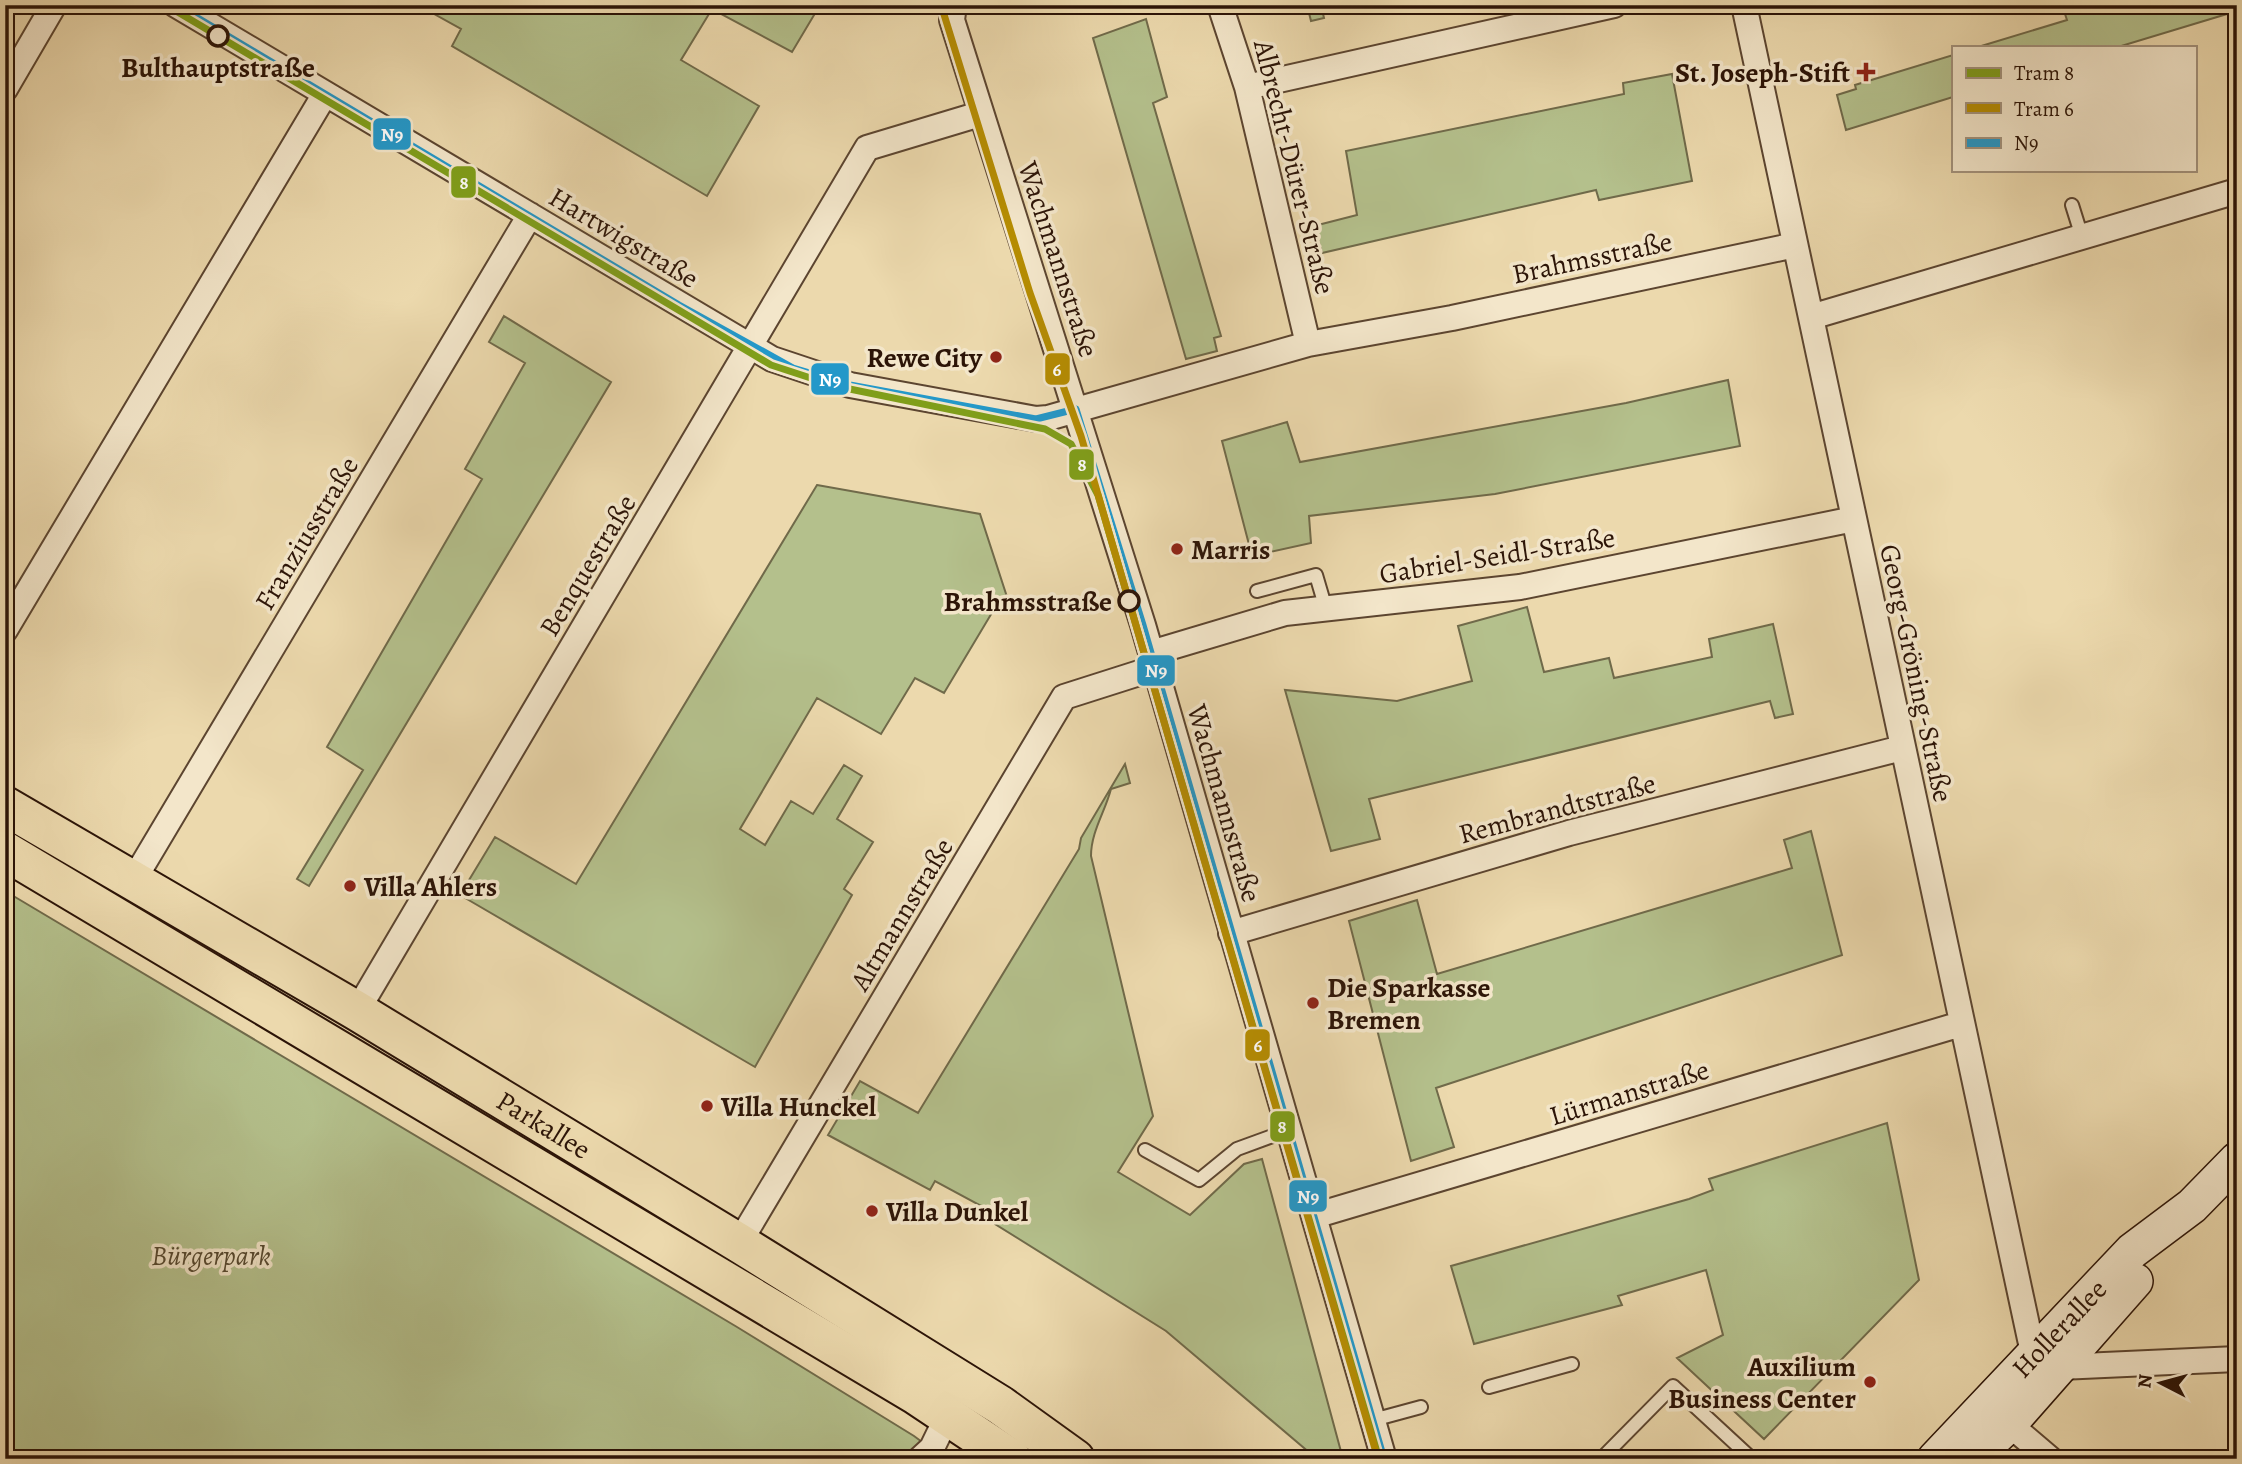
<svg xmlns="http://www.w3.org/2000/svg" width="2242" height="1464" font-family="Alegreya,serif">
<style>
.green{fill:#b4c08c;stroke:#706a4a;stroke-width:2}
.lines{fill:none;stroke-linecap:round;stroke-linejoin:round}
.lane-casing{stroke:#5c4530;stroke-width:16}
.street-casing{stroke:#5c4530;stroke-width:28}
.secondary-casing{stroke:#2c1407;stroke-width:38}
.primary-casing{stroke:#2c1407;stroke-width:42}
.lane{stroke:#f3e6ca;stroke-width:12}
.street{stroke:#f3e6ca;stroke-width:24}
.secondary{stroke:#f3e6ca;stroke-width:35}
.primary{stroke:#ecd9ad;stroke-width:38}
.bus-1-casing{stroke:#f3e6ca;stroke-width:12}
.bus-1{stroke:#2498c9;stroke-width:7}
.tram-1-casing{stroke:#f3e6ca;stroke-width:12}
.tram-2-casing{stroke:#f3e6ca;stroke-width:12}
.tram-1{stroke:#809e1a;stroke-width:7}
.tram-2{stroke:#b58c02;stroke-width:7}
.stop-dot{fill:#f3e6ca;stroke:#2c1407;stroke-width:3.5}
.poi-dot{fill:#8f2418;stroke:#f3e6ca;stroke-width:2.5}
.labels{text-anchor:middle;stroke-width:7;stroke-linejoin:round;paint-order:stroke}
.stop-label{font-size:28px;font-weight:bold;fill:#2c1407;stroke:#f3e6ca}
.poi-label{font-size:28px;font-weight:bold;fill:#2c1407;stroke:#f3e6ca;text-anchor:start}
.street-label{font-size:28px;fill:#2c1407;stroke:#f3e6ca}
.park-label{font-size:28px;font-style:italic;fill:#55482f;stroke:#f3e6ca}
.line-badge{stroke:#f3e6ca;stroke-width:2.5}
.badge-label{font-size:19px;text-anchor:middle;font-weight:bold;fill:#fff}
</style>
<rect width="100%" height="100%" fill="#ecd9ad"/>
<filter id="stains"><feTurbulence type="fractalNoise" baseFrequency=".00286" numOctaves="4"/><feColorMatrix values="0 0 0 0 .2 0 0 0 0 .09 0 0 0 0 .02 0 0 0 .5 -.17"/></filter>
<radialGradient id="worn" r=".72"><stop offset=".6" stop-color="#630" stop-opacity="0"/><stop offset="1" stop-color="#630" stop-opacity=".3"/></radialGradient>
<path class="green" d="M 418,5 L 820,5 L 792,52 L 712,9 L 681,60 L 759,106 L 707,196 L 452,46 L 461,29 Z
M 1307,5 L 1321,5 L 1324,18 L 1311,21 Z
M 2062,5 L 2225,5 L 2227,14 L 2118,47 L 1978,47 L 2067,20 Z
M 1146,19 L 1167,97 L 1153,103 L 1221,336 L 1214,338 L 1217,351 L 1186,359 L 1093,38 Z
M 1953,55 L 1953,97 L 1846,130 L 1837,95 L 1856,89 L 1855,85 Z
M 1672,74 L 1692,181 L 1599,200 L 1596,190 L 1322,253 L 1314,226 L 1357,215 L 1346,151 L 1624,94 L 1623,83 Z
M 504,316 L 611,382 L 309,886 L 297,879 L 363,770 L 327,747 L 482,479 L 465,469 L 525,363 L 489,342 Z
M 1728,380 L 1740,446 L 1495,494 L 1309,516 L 1311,543 L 1252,556 L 1222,441 L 1287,422 L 1300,462 L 1626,403 Z
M 817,485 L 980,514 L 1008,600 L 996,606 L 944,693 L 915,678 L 881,734 L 817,698 L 740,829 L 765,845 L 791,801 L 813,814 L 844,765 L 862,776 L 837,819 L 873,842 L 844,889 L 852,895 L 755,1067 L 460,895 L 495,837 L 576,884 Z
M 1527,607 L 1544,672 L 1609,658 L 1614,678 L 1712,657 L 1709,639 L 1773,624 L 1793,714 L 1775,718 L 1770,701 L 1369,799 L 1380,839 L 1331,851 L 1285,690 L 1397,701 L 1472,681 L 1458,626 Z
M 1125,764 L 1130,783 L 1111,789 C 1105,812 1091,832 1091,856 L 1153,1116 L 1118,1172 L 1190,1215 L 1244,1164 L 1262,1159 L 1343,1459 L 1317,1459 L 1166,1331 L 995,1224 L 998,1215 L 935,1181 L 930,1190 L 828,1135 L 860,1081 L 918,1113 L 1079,849 L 1081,838 Z
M 1811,831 L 1842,955 L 1436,1088 L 1454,1147 L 1411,1161 L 1349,921 L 1417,900 L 1437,974 L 1792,868 L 1784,840 Z
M 5,891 L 737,1327 L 914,1436 L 945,1459 L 5,1459 Z
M 1887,1123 L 1919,1280 L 1764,1439 L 1677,1358 L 1723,1335 L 1706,1270 L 1618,1296 L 1622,1305 L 1474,1344 L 1451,1266 L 1689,1199 L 1713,1190 L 1709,1179 Z"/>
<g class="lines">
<g class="lane-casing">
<path id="lane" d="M 2072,205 L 2082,237
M 1257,591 L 1316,575 L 1326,609
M 1145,1150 L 1199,1180 L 1237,1149 L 1289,1130
M 1489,1387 L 1572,1364
M 1373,1420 L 1421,1407
M 1601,1459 L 1673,1386 L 1752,1459"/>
</g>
<g class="street-casing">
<path id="street" d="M 176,5 L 772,359 L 850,385 L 1036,419 L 1048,418 L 1308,344 L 1452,318 L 1795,245
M 954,5 L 952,20 L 1143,625 L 1384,1459
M 1220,5 L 1247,87 L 1308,344
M 1744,5 L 2033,1353
M 1247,87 L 1614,5
M 5,89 L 54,5
M 1811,317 L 2237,191
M 5,630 L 325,94
M 1151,653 L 1285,613 L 1520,587 L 1854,519
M 133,881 L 530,215
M 1231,933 L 1569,833 L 1902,748
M 357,1011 L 867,148 L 980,114
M 1314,1216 L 1961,1024
M 739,1243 L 1064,697 L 1155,668
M 2060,1367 L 2237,1359
M 2009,1424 L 2050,1459
M 920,1459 L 932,1448 L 948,1415"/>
</g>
<g class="secondary-casing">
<g id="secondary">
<path id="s1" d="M 1935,1459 L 2132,1251 L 2192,1206 L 2237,1160"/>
<path d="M 1972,1459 L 2009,1424 L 2135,1281"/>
</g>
</g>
<g class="primary-casing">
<g id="primary">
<path id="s2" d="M 5,806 L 357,1011 L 739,1243 L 1000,1405 L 1075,1459"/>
<path d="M 5,851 L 916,1395 L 1012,1459"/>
</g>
</g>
<use href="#lane" class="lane"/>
<use href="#street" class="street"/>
<use href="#secondary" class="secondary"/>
<use href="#primary" class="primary"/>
<g class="bus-1-casing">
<path id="bus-1" d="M 176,5 L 679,305 L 793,368 L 850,385 L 1036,419 L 1076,409
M 1076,409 L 1143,625 L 1384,1459"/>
</g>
<use href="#bus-1" class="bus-1"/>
<g class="tram-1-casing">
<path id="tram-1" d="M 166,5 L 771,365 L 835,386 L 1045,429 L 1071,444 L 1098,495 L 1379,1459"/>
</g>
<g class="tram-2-casing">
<path id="tram-2" d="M 942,8 L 1030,293 L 1081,436 L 1378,1459"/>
</g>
<use href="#tram-1" class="tram-1"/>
<use href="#tram-2" class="tram-2"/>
</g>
<g class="stop-dot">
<circle cx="218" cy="36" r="10"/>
<circle cx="1129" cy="601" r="10"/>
</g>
<g class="poi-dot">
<path d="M1862.5 61.5h7v7h7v7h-7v7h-7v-7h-7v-7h7z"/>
<circle cx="996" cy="357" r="7"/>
<circle cx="1177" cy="549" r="7"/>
<circle cx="350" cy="886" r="7"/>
<circle cx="1313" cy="1003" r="7"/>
<circle cx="707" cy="1106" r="7"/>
<circle cx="872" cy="1211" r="7"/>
<circle cx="1870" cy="1382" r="7"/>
</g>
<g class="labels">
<g class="stop-label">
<text x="218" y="77">Bulthauptstraße</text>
<text x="1112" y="611" text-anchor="end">Brahmsstraße</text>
</g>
<g class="poi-label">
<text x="1850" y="82" text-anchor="end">St. Joseph-Stift</text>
<text x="982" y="367" text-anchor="end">Rewe City</text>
<text x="1191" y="559">Marris</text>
<text x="364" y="896">Villa Ahlers</text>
<text x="1327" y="997">Die Sparkasse<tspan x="1327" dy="32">Bremen</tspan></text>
<text x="721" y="1116">Villa Hunckel</text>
<text x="886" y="1221">Villa Dunkel</text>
<text x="1856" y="1376" text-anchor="end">Auxilium<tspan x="1856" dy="32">Business Center</tspan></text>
</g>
<g class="street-label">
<text transform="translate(1295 167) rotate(76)" y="10">Albrecht-Dürer-Straße</text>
<text transform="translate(624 237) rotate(31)" y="10">Hartwigstraße</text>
<text transform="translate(1592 257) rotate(-12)" y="10">Brahmsstraße</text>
<text transform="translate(1059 259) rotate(72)" y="10">Wachmannstraße</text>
<text transform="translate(306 533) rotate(-59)" y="10">Franziusstraße</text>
<text transform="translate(1497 555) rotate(-9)" y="10">Gabriel-Seidl-Straße</text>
<text transform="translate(587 565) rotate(-59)" y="10">Benquestraße</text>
<text transform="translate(1917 673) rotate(78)" y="10">Georg-Gröning-Straße</text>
<text transform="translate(1225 803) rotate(74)" y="10">Wachmannstraße</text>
<text transform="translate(1557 808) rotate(-15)" y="10">Rembrandtstraße</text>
<text transform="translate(901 914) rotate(-59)" y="10">Altmannstraße</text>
<text transform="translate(1629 1092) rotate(-17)" y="10">Lürmanstraße</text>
<text dy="10" stroke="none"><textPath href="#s2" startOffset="626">Parkallee</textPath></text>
<text dy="10" stroke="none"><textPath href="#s1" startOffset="180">Hollerallee</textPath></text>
</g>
<g class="park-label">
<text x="211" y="1265">Bürgerpark</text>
</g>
</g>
<g class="line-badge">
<rect x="372" y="117" width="40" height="34" rx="7" fill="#2498c9"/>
<rect x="450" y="165" width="27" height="34" rx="7" fill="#809e1a"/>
<rect x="1044" y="352" width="27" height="34" rx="7" fill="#b58c02"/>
<rect x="810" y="362" width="40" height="34" rx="7" fill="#2498c9"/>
<rect x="1068" y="448" width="27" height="33" rx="7" fill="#809e1a"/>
<rect x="1136" y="654" width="40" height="33" rx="7" fill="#2498c9"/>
<rect x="1244" y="1028" width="27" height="34" rx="7" fill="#b58c02"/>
<rect x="1269" y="1110" width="27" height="33" rx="7" fill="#809e1a"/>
<rect x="1288" y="1179" width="40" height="34" rx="7" fill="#2498c9"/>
</g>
<g class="badge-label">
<text x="392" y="141">N9</text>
<text x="464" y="189">8</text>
<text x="1057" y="376">6</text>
<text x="830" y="386">N9</text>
<text x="1082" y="471">8</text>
<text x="1156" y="677">N9</text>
<text x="1258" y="1052">6</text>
<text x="1282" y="1133">8</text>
<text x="1308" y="1203">N9</text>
</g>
<rect width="2242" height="1464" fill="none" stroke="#ecd9ad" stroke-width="28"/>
<rect x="7" y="7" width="2228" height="1450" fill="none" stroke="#2c1407" stroke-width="3.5"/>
<rect x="14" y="14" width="2214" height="1436" fill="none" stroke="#2c1407" stroke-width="2"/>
<rect x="1952" y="46" width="245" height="126" fill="#f3e6ca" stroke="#a3927c" stroke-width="2"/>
<rect x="1966" y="68" width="35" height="10" fill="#809e1a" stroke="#a3927c" stroke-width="2"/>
<text x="2014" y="80" font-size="21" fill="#2c1407">Tram 8</text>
<rect x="1966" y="103" width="35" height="10" fill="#b58c02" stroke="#a3927c" stroke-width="2"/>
<text x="2014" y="116" font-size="21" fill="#2c1407">Tram 6</text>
<rect x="1966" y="138" width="35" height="10" fill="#2498c9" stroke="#a3927c" stroke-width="2"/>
<text x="2014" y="150" font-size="21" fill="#2c1407">N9</text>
<g transform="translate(2161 1383) rotate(276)" stroke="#f3e6ca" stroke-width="5" paint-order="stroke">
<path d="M0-5L12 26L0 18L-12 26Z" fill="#2c1407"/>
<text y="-10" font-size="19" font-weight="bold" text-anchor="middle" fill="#2c1407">N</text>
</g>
<rect width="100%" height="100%" filter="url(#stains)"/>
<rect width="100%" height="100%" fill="url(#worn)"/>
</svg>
